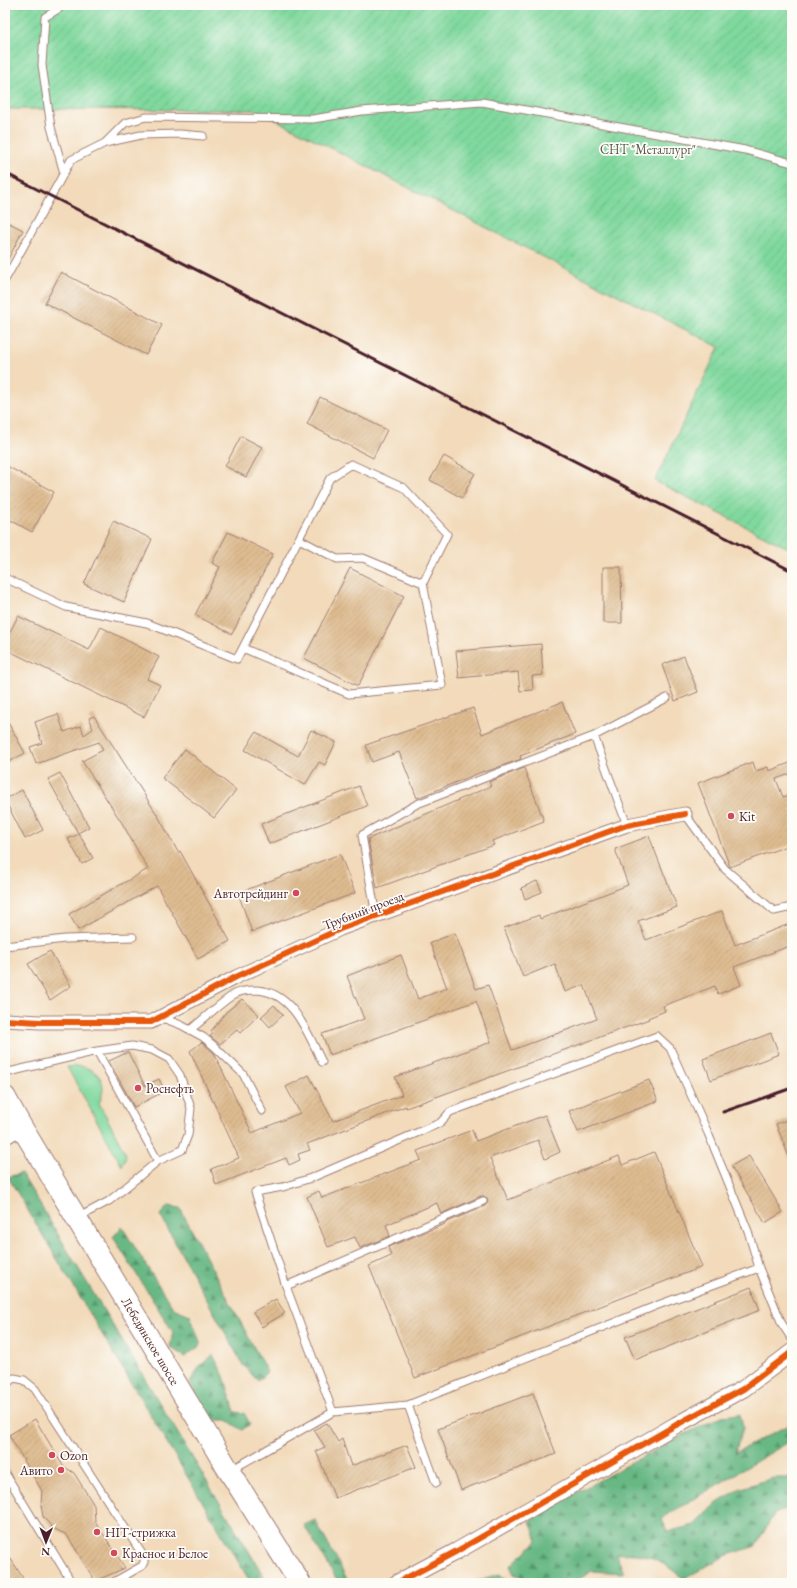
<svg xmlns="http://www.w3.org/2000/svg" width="797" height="1588" font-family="'EB Garamond',serif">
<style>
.grass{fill:#7fd89d;stroke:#647c64}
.forest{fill:url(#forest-firs);stroke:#586c58}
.garden{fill:url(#garden-furrows);stroke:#647c64}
.building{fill:url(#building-hatch)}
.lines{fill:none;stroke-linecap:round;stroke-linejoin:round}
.service-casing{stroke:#9e7c72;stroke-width:9}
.minor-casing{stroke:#9e7c72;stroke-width:15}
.tertiary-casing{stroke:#9e7c72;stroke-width:18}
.primary-casing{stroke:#9e7c72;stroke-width:23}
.service{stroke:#fff;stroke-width:7}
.minor{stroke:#fff;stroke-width:13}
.tertiary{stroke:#fff;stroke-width:16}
.primary{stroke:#fff;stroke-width:21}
.rail{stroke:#4a1f2b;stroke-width:3}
.cycleway-casing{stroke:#fdfcf7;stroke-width:8}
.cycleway{stroke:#e8590c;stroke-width:6}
.poi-dot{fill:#d1495b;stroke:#fdfcf7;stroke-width:1.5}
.labels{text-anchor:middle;stroke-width:3.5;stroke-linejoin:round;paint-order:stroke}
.park-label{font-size:13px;fill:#5a564d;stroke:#fdfcf7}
.poi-label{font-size:13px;fill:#4a1f2b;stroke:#fdfcf7;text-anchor:start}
.street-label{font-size:13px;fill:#4a1f2b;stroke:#fdfcf7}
</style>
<defs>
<pattern id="forest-firs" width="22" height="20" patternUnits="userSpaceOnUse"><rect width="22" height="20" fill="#67b884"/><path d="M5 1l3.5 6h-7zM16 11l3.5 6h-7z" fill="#57956c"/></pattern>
<pattern id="garden-furrows" width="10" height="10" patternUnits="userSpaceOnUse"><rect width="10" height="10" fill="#7fd89d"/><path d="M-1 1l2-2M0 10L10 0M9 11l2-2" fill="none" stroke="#6fb987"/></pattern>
<pattern id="building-hatch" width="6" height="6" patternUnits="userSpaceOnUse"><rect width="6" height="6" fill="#debc91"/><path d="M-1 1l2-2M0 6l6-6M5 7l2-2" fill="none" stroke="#c0a17d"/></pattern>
</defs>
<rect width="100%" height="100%" fill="#fdfcf7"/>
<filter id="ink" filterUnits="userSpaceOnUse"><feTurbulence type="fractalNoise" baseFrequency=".025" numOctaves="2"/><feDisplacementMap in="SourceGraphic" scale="8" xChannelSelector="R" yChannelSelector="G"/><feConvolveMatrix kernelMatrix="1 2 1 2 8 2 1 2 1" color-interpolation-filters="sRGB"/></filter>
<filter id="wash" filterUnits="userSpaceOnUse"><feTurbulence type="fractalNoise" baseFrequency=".012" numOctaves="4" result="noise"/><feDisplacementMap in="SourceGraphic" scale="16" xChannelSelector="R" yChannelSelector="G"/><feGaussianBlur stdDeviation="0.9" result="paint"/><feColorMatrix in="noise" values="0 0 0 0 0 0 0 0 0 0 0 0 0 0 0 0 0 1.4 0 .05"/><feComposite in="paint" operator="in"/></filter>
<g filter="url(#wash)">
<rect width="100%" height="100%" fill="#f2daba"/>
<path class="grass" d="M 80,1066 C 101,1071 108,1083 99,1103 L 125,1152 L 126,1156 L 122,1166 L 67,1067 Z"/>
<path class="forest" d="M 21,1173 L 268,1583 L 251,1583 L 8,1177 Z
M 168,1206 L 180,1208 L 267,1372 L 258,1381 L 243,1365 L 160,1215 Z
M 122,1227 L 173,1308 L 190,1315 L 201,1345 L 185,1357 L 170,1347 L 173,1332 L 113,1237 Z
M 213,1355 L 224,1376 L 235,1412 L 244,1413 L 250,1424 L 242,1430 L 227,1420 L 212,1420 L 190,1383 L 200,1366 Z
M 740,1414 L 743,1428 L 735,1453 L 792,1423 L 792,1440 L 662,1518 L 667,1532 L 694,1525 L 713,1506 L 739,1489 L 773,1478 L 792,1478 L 792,1507 L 774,1514 L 756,1546 L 725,1556 L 684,1579 C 658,1559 650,1552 616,1554 L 624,1573 L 592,1571 L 573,1583 L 562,1583 L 531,1581 L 514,1574 L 510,1566 L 537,1541 L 530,1521 L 548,1508 L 681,1436 L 722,1416 Z
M 315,1520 L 348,1581 L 339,1583 L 304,1525 Z
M 499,1574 L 512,1583 L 468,1583 Z"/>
<path class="garden" d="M 5,5 L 792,5 L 792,550 L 655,481 L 719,347 L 257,110 L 5,109 Z"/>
<g id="blocks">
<path class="building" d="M 5,221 L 23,230 L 5,265 Z
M 61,272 L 162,325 L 146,355 L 45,303 Z
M 320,397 L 387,430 L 373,458 L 307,424 Z
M 241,436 L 262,447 L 246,477 L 225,466 Z
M 444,456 L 475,473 L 462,498 L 430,480 Z
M 5,465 L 54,492 L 32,532 L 5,517 Z
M 113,521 L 152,539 L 124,602 L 84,584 Z
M 228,532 L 273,554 L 232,634 L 195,615 L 220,567 L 212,563 Z
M 603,567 L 621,567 L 622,623 L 603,623 Z
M 350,568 L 404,596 L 358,686 L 304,658 Z
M 18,616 L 89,650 L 101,627 L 159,657 L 147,679 L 160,685 L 144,717 L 5,649 L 5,642 Z
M 541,644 L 543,675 L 532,676 L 533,690 L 520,691 L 518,672 L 459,678 L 456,651 Z
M 684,656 L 698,692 L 675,701 L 662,665 Z
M 562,702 L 575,734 L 520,756 L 521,759 L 485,772 L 484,771 L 417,798 L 399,752 L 372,762 L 366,745 L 473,708 L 482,734 Z
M 58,714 L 64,732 L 81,726 L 84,735 L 93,729 L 89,718 L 94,716 L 158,816 L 178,852 L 180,851 L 230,941 L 198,959 L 157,886 L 78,930 L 69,914 L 148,869 L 122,823 L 82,761 L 103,750 L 99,742 L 36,764 L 30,747 L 42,743 L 35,722 Z
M 5,717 L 25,753 L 5,764 Z
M 311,730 L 336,742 L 325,765 L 319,762 L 305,785 L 245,750 L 256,732 L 298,756 Z
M 185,749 L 236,790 L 214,818 L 162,778 Z
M 753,762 L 756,771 L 768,767 L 769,771 L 792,762 L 792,773 L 776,779 L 783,797 L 792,794 L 792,844 L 730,867 L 698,783 Z
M 524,768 L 544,821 L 492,841 L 494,845 L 377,888 L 368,839 L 491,786 L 489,782 Z
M 60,773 L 89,827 L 78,833 L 48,779 Z
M 359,786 L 367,806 L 269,844 L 261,824 Z
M 22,790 L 43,830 L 25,839 L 5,800 L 5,799 Z
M 79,834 L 93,858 L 82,864 L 68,839 Z
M 649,836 L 677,907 L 638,921 L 646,940 L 722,911 L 735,945 L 792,923 L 792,945 L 734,967 L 741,985 L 718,994 L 715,986 L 663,1006 L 665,1011 L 648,1018 L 649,1019 L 406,1108 L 406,1106 L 307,1144 L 310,1150 L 298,1154 L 300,1160 L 289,1165 L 286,1158 L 216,1185 L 211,1169 L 239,1158 L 190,1051 L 202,1042 L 214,1053 L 252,1133 L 300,1113 L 286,1087 L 309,1075 L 333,1121 L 402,1095 L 395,1077 L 491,1042 L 476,1001 L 330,1055 L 322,1034 L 364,1019 L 347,976 L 401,955 L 418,999 L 447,988 L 430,943 L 455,933 L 476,989 L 488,985 L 512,1050 L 597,1019 L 584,985 L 565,992 L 555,964 L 523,977 L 504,928 L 539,915 L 540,919 L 628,885 L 615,849 Z
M 340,854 L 355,893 L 252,932 L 238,893 Z
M 537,881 L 542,892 L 525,899 L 521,888 Z
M 50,951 L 71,986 L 50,1000 L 28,964 Z
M 242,999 L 259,1015 L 240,1033 L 237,1030 L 220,1044 L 210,1036 L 213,1034 L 211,1031 L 226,1012 Z
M 274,1005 L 283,1015 L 270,1027 L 261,1017 Z
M 771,1033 L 779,1054 L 711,1080 L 703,1059 Z
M 128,1052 L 145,1086 L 159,1079 L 165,1091 L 134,1107 L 109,1061 Z
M 649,1080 L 658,1101 L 578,1132 L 569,1111 Z
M 545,1115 L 560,1152 L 545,1159 L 538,1140 L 490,1158 L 508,1200 L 619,1156 L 622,1165 L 654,1152 L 702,1267 L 415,1378 L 369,1266 L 391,1256 L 388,1247 L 445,1224 L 445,1223 L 485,1206 L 488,1202 L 487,1199 L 484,1196 L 481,1196 L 441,1214 L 437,1203 L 386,1225 L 390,1236 L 360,1248 L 355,1237 L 328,1247 L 307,1197 L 319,1191 L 322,1198 L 421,1160 L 417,1151 L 472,1130 L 476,1141 Z
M 792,1118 L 792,1162 L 791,1162 L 776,1124 Z
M 749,1156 L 783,1212 L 765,1223 L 731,1166 Z
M 751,1287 L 760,1310 L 635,1360 L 625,1337 Z
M 276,1299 L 285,1313 L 262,1327 L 253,1312 Z
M 533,1393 L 556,1454 L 461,1490 L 438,1429 Z
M 35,1419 L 63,1466 L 74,1473 L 94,1505 L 95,1521 L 125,1568 L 95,1581 L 67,1535 L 53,1528 L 43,1517 L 41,1505 L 42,1491 L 9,1435 Z
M 327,1423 L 338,1442 L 342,1439 L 351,1466 L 407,1445 L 416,1467 L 335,1498 L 316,1451 L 325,1447 L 314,1430 Z
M 11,1559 L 26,1583 L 5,1583 L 5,1563 Z"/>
</g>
</g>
<g filter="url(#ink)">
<use href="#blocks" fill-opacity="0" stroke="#9e7c72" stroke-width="1"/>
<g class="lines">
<g class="service-casing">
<path id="service" d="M 105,143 L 125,123 L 146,117 L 313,119 L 362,111 L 482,102 L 745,150 L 792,163
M 64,173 L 51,127 L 42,65 L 45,17 L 65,5
M 5,280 L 71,160 L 105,143 L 141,135 L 180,134 L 203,136
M 5,578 L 66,607 L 147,623 L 237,659 L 330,478 L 351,464 L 404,488 L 447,534 L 423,583
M 243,648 L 349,694 L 442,685 L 423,583 L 363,558 L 337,559 L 299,539
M 594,736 L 627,825
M 685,814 L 725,869 L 774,911 L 792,907
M 376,916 L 362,835 L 417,804 L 594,736 L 667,698
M 5,946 L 65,939 L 133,937
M 160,1017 L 181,1025 L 203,1037 L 214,1046 L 243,1074 L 262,1111
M 190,1030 C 204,1019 218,1005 233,995 C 239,991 249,990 256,990 C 293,991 308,1034 322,1062
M 97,1051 L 132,1046 L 152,1050 L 169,1059 L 180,1075 L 191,1108 L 188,1135 L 182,1150 L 158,1161
M 5,1073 L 97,1051 L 158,1161 L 109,1201 L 79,1217
M 286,1286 L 255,1192 L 283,1187 L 311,1178 L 440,1123 L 450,1112 L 657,1036 L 670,1048 L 708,1133 L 748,1231 L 759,1268
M 5,1385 L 14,1378 L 24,1380 L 35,1389 L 144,1557 L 144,1562 L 142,1566 L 112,1583
M 408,1405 L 658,1305 L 759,1268 L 782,1324 L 792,1339
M 333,1412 L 408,1405 L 436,1483
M 231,1470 L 333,1412 L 286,1286 L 483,1201
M 5,1473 L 72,1583"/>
</g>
<g class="minor-casing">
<path id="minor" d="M 5,1020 L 40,1022 L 151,1022 L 236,977 L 340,929 L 627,825 L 685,814"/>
</g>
<g class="tertiary-casing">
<path id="tertiary" d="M 5,1136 L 21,1126
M 397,1583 L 457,1551 L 676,1425 L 743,1389 L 792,1352"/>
</g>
<g class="primary-casing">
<path id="primary" d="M 5,1097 L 21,1126 L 229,1471 L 300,1583"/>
</g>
<use href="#service" class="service"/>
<use href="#minor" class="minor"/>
<use href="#tertiary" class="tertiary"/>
<use href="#primary" class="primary"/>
<path class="rail" d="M 5,173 L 792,571
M 723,1112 L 792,1088"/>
<g class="cycleway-casing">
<path id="cycleway" d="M 5,1020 L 40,1022 L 151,1022 L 236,977 L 340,929 L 627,825 L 685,814
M 397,1583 L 457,1551 L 676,1425 L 743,1389 L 792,1352"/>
</g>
<use href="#cycleway" class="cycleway"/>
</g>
</g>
<g class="poi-dot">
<circle cx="731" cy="816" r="4"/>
<circle cx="296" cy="893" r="4"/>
<circle cx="138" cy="1088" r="4"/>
<circle cx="52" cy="1455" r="4"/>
<circle cx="61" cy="1470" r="4"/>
<circle cx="97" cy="1532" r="4"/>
<circle cx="114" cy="1553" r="4"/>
</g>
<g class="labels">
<g class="park-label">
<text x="648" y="154">СНТ "Металлург"</text>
</g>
<g class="poi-label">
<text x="739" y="821">Kit</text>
<text x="288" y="898" text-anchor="end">Автотрейдинг</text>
<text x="146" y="1093">Роснефть</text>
<text x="60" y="1460">Ozon</text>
<text x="53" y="1475" text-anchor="end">Авито</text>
<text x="105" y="1537">HIT-стрижка</text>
<text x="122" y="1558">Красное и Белое</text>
</g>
<g class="street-label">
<text transform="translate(363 910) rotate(-21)" y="5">Трубный проезд</text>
<text transform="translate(151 1341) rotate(59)" y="5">Лебедянское шоссе</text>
</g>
</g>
<rect width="797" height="1588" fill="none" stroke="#fdfcf7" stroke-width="20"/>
<g transform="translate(46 1542) rotate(181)" stroke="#fdfcf7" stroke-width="3" paint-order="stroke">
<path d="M0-3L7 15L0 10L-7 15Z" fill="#4a1f2b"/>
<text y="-6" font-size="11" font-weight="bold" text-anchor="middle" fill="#4a1f2b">N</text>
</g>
</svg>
